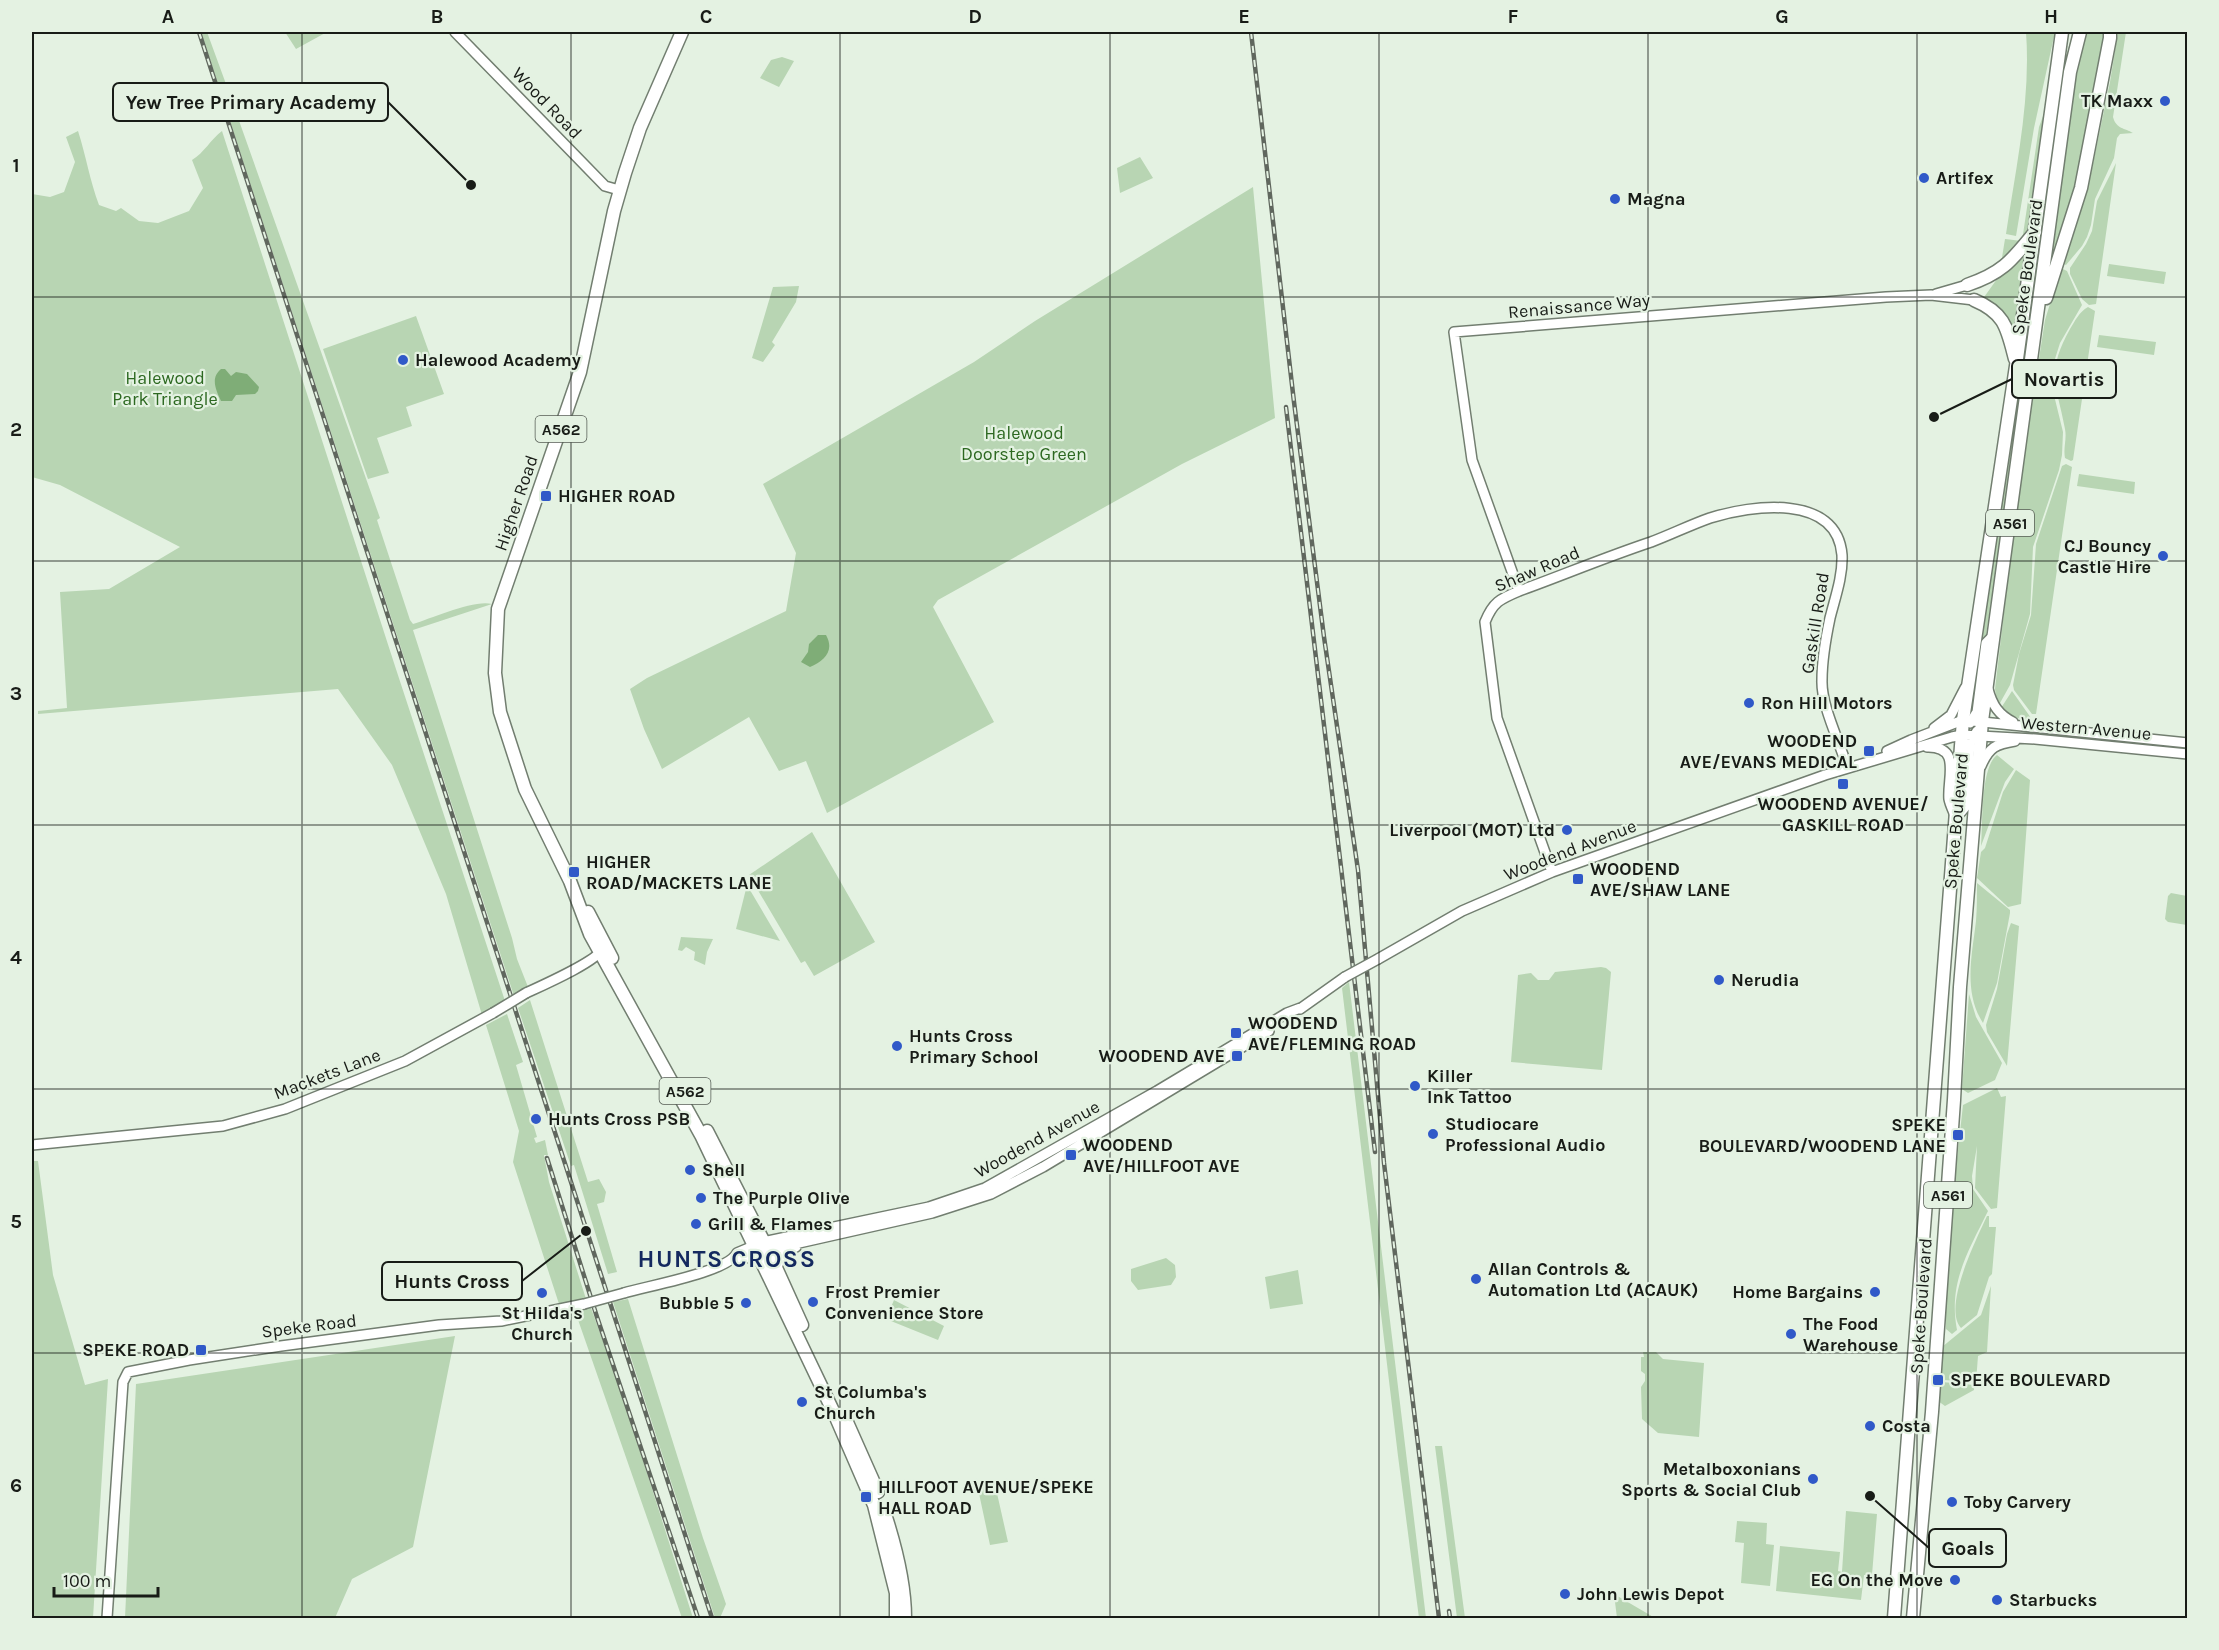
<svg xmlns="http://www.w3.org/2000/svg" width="2219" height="1650" font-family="Karla,sans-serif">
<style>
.green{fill:#b8d5b3}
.water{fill:#7fad77}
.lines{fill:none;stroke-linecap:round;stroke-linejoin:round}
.secondary-casing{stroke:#727e70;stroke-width:12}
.highway-casing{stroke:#727e70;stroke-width:15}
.secondary{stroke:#fff;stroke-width:9}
.highway{stroke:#fff;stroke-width:12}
.rail-casing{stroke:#60675e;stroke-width:4.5}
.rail{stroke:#e4f2e2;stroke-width:2;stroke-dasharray:7;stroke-linecap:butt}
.secondary-bridge-casing{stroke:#727e70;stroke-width:12;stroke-linecap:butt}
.secondary-bridge{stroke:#fff;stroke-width:9}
.grid{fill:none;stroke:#181c17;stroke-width:1.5;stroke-opacity:0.55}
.poi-dot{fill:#3059c8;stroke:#e4f2e2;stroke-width:2}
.labels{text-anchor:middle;stroke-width:4.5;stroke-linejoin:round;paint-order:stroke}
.shield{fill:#e4f2e2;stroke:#555c54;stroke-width:1.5}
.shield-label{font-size:16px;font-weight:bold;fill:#181c17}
.poi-label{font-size:18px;font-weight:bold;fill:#181c17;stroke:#e4f2e2;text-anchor:start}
.street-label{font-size:18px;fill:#181c17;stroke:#e4f2e2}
.park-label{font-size:18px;fill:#2c6820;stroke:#e4f2e2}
.district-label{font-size:24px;font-weight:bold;letter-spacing:1.5px;fill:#14295f;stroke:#e4f2e2}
.leader{fill:none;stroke:#181c17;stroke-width:2}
.callout-dot{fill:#181c17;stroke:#e4f2e2;stroke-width:2}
.callout{fill:#e4f2e2;stroke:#181c17;stroke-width:2}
.callout-label{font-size:20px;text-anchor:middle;font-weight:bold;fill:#181c17}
.neatline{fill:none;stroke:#181c17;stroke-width:2}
.grid-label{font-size:20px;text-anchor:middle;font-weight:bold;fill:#181c17}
</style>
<rect width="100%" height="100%" fill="#e4f2e2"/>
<path class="green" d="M 201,32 L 207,32 L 226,84 L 380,518 L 377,520 L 410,620 L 413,624 C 432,618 475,599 492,604 L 413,630 L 512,938 L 517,959 L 528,987 L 514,996 Z
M 285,32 L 327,32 L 296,49 Z
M 2026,32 L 2055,32 L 2034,128 L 2016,236 L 2006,234 C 2016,167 2031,99 2026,32 Z
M 2073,32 L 2077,32 L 1975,708 L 1972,709 L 2065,60 Z
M 2085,32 L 2105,32 L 2105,38 L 2077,184 L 2044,289 L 2076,76 Z
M 2118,32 L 2126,32 L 2113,117 C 2116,129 2125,128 2133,133 L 2120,134 L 2117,138 L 2114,158 L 2095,199 L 2091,225 L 2087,237 L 2082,246 L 2066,265 L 2064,264 L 2089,183 L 2110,82 Z
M 782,57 L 794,61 L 779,87 L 760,78 L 771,60 Z
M 2046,108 L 2030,224 L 2021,246 L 2000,270 L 2005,239 L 2022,241 L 2039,127 Z
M 78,131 C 86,156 90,181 99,205 L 116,211 L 121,208 L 139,221 L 158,223 L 189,211 L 203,188 L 192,160 C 204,153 211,139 222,131 L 394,663 L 505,1001 L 482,1015 L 446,894 L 392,765 L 338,689 L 38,714 L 38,711 L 67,708 L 60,592 L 109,589 L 180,547 L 60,485 L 32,477 L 32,194 L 50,197 L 64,192 L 75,162 L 66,137 Z
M 1140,157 L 1153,178 L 1120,193 L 1117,168 Z
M 2116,163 L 2096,304 L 2089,305 L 2082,299 L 2070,274 L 2070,268 L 2086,244 L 2092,231 L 2097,201 Z
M 1253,187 L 1275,418 L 1182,464 L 938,600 L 933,607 L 994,722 L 827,813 L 806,761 L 779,771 L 749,717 L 662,769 L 644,729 L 630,689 L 647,678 L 786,611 L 796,553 L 763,484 L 974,362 L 1035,321 Z
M 2031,240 L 2016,340 L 1982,300 L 1997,279 L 2014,266 Z
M 2109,264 L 2166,272 L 2164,284 L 2107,276 Z
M 2061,268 L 2067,271 L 2082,305 L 2060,343 L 2054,362 L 2052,387 L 2063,432 L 2062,455 L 2059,470 L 2033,547 L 2030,614 L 2010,685 L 2000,703 L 1997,702 L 1995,689 L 2017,503 L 2036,378 L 2045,320 Z
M 799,286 L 796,302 L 772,342 L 775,345 L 763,362 L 752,358 L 773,287 Z
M 2088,307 L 2095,311 L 2073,460 L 2071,461 L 2065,458 C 2063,448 2067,439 2065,429 C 2057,385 2045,374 2070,329 C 2075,321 2079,312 2088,307 Z
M 416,316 L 444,394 L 406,407 L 412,426 L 377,438 L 389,473 L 368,479 L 323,349 Z
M 2099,335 L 2156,342 L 2154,355 L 2097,347 Z
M 2066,464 L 2072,467 L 2036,714 L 2032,714 L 2014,690 L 2013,685 L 2019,654 L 2031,615 L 2036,544 L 2062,466 Z
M 2079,474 L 2135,482 L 2134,494 L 2077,486 Z
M 2012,691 L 2031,718 C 2019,721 2009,716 2001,708 Z
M 1997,755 L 2014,769 L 2005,782 L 1981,846 C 1983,824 1980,768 1997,755 Z
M 2016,770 L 2030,780 L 2021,904 L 2008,907 L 1977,878 L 1981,852 L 1985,848 L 2003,792 Z
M 812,832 L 875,942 L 814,976 L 805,961 L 801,963 L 749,875 Z
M 1977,883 L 2010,910 L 2010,913 L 1997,983 L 1983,1023 C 1963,992 1972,955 1976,921 C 1977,908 1977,895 1977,883 Z
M 747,885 L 780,941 L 736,929 Z
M 2171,893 L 2187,896 L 2187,925 L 2168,922 L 2165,919 L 2168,896 Z
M 2011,923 L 2019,926 L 2007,1066 L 1987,1032 L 1986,1025 L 1997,989 L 2007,934 Z
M 681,937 L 713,939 L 707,952 L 705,965 L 694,960 L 695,952 L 686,947 L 682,951 L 678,950 Z
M 1601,967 L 1606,968 L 1611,972 L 1602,1070 L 1511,1062 L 1518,975 L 1531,973 L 1538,980 L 1549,980 L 1555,972 Z
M 1349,982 L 1426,1618 L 1419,1618 L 1398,1456 L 1342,988 Z
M 1969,994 L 1976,1017 L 2002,1063 L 1995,1080 L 1968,1093 L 1962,1089 Z
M 530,1000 L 588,1182 L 599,1179 L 606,1192 L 604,1202 L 597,1204 L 617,1272 L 608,1274 L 574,1165 L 571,1166 L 518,1008 Z
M 507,1014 L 523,1062 L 516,1065 L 537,1137 L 534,1138 L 536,1143 L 545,1140 L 548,1155 L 544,1155 L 549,1182 L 586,1299 L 559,1304 L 513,1162 L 519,1131 L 486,1025 Z
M 1997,1088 L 2001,1097 L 2006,1096 L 1997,1208 L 1991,1209 L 1975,1188 L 1977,1146 L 1972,1176 L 1973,1189 L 1988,1211 C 1968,1252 1948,1283 1957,1330 L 1952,1334 L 1946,1329 L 1945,1291 L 1956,1168 L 1963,1105 Z
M 32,1161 L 38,1161 L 53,1275 L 85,1385 L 108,1379 L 93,1618 L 32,1618 Z
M 1987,1216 L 1989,1216 L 1989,1227 L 1996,1227 L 1992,1274 L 1989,1277 L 1977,1315 L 1961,1328 C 1942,1307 1977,1238 1987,1216 Z
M 1166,1258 L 1175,1265 L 1176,1277 L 1171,1285 L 1138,1290 L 1131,1281 L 1131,1269 Z
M 1298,1270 L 1303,1304 L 1270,1309 L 1265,1277 Z
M 1991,1286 L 1987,1352 L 1978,1356 L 1976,1382 L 1944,1380 L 1940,1373 L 1942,1347 L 1981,1315 Z
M 628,1299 L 703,1538 L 726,1604 L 720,1618 L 715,1618 L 613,1302 Z
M 894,1300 L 944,1326 L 938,1340 L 886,1319 Z
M 591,1308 L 622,1394 L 693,1618 L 682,1618 L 576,1314 L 577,1312 Z
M 455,1336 L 413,1547 L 352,1579 L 335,1618 L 125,1618 L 136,1384 Z
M 1643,1352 L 1656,1352 L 1663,1359 L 1704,1363 L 1699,1437 L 1658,1433 L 1642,1419 L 1641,1387 L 1645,1381 L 1645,1374 L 1641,1371 L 1641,1357 L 1644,1357 Z
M 1942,1382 L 1974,1385 L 1974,1390 L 1945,1406 L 1938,1401 L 1939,1385 Z
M 1435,1446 L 1442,1446 L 1465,1618 L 1457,1618 Z
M 994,1480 L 1008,1542 L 990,1545 L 977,1484 Z
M 1846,1511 L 1877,1514 L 1872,1575 L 1864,1575 L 1861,1600 L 1776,1591 L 1780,1546 L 1840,1552 L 1838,1571 L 1842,1572 Z
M 1737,1521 L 1767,1523 L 1766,1544 L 1774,1545 L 1770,1586 L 1741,1583 L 1744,1543 L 1735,1542 Z
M 1614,1594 L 1655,1618 L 1617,1618 Z"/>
<path class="water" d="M 221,369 L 225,369 L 231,376 L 236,372 L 247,374 L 259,387 L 258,391 L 255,394 L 236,395 L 232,401 L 221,401 C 216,390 210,378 221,369 Z
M 818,635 L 826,635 C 835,651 824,661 810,667 L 801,662 L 808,652 L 809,644 Z"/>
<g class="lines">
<g class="secondary-casing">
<path id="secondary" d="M 455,32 L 605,186 L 619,190
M 1936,294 L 1967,285
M 1519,591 L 1472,460 L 1454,332 L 1886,297 L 1931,295 L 1974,300
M 1988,689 C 1992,705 1999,715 2013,722
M 1970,723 L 1977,712 L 1986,643 L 1994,635
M 1934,728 L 1951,715 L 1965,688
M 1927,747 C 1962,746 1947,778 1949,799 C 1950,805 1954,812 1956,818 L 1966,806 L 1970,743 L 1977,731
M 1887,751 L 1911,740 L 1963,720 L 2188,743
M 1981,766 C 1989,747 1996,744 2015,741
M 1552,872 L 1497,718 L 1485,622 C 1493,602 1500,599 1519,591 C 1563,575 1606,557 1651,542 C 1670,535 1690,525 1710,518 C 1751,505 1837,493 1842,555 C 1843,576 1835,598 1830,618 C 1826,637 1822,660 1822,680 C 1821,706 1840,742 1847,767
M 1378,959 L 1462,911 L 1552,872 L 1825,775 L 1952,737 L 1962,735 L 2035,739 L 2188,754
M 526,993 C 541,986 598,961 603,948
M 1300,1009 L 1345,977
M 32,1145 L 223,1126 L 285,1109 L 405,1061 L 493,1013
M 734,1259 L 740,1260 L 768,1250 L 932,1213 L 991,1194 L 1043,1167 L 1269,1031
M 777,1270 C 778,1258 786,1252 796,1247
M 624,1293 C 647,1286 728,1272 737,1253 L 763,1242 L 929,1207 L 985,1188 L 1157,1091 L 1287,1013 L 1303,1007
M 107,1618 L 123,1382 L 128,1372 L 189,1360 L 281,1346 L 439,1325 L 501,1321 L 584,1304"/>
</g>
<g class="highway-casing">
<path id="highway" d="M 682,32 L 640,128 L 625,173 L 614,211 L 580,372 L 498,609 L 495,673 L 500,712 L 525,789 L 570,881 L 590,934 L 701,1135 L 835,1415 L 874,1505 L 896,1593 L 896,1618
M 1967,285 C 2003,273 2012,260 2035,232
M 2046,298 L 2081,188 L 2110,38 L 2110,32
M 1974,300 C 2005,313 2007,328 2015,359
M 588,912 L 612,958
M 707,1131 L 768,1250 L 802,1325
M 846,1420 L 878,1492
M 885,1514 C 896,1548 905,1583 905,1618
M 1894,1618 L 1963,720 L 2016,366 L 2062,32
M 1913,1618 L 1932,1412 L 1954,1100 L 1960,987 L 1982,721 L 2070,72 L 2080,32"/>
</g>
<use href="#secondary" class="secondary"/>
<use href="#highway" class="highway"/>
<g class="rail-casing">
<path id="rail" d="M 199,32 L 712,1618
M 1251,32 L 1294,402 L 1324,637 L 1358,870 L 1384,1163 L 1439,1618
M 1286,407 L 1375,1152
M 547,1158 L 597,1317 L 698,1618
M 1449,1611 L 1450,1618"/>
</g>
<use href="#rail" class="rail"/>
<g class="secondary-bridge-casing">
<path id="secondary-bridge" d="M 1345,977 L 1378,959
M 493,1013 L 526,993
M 584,1304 L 624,1293"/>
</g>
<use href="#secondary-bridge" class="secondary-bridge"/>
</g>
<path class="grid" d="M 302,32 L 302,1618M 571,32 L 571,1618M 840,32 L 840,1618M 1110,32 L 1110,1618M 1379,32 L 1379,1618M 1648,32 L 1648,1618M 1917,32 L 1917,1618M 32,297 L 2188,297M 32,561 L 2188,561M 32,825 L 2188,825M 32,1089 L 2188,1089M 32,1353 L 2188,1353"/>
<g class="poi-dot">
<circle cx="2165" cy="101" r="6"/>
<circle cx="1924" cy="178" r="6"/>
<circle cx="1615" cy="199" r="6"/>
<circle cx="403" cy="360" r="6"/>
<rect x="540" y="490" width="12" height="12" rx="3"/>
<circle cx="2163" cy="556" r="6"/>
<circle cx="1749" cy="703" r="6"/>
<rect x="1863" y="745" width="12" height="12" rx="3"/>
<rect x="1837" y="778" width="12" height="12" rx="3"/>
<circle cx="1567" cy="830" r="6"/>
<rect x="568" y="866" width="12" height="12" rx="3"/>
<rect x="1572" y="873" width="12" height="12" rx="3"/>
<circle cx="1719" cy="980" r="6"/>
<rect x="1230" y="1027" width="12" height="12" rx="3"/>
<circle cx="897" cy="1046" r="6"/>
<rect x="1231" y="1050" width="12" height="12" rx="3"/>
<circle cx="1415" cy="1086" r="6"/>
<circle cx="536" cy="1119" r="6"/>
<circle cx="1433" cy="1134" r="6"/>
<rect x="1952" y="1129" width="12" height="12" rx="3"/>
<rect x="1065" y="1149" width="12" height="12" rx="3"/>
<circle cx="690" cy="1170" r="6"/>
<circle cx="701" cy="1198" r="6"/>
<circle cx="696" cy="1224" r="6"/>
<circle cx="1476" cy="1279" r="6"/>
<circle cx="1875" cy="1292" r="6"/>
<circle cx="542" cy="1293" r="6"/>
<circle cx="813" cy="1302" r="6"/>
<circle cx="746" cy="1303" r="6"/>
<circle cx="1791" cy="1334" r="6"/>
<rect x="195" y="1344" width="12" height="12" rx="3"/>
<rect x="1932" y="1374" width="12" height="12" rx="3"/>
<circle cx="802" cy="1402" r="6"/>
<circle cx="1870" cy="1426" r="6"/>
<circle cx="1813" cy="1479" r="6"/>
<rect x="860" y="1491" width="12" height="12" rx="3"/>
<circle cx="1952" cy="1502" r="6"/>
<circle cx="1955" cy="1580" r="6"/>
<circle cx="1565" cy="1594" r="6"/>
<circle cx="1997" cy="1600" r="6"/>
</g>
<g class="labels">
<g class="shield">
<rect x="535.5" y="416" width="51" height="26" rx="4.5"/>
<rect x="1986" y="510" width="48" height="26" rx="4.5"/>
<rect x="659.5" y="1078" width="51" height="26" rx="4.5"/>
<rect x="1924" y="1182" width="48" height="26" rx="4.5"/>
</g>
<g class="shield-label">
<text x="561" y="435">A562</text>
<text x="2010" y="529">A561</text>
<text x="685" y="1097">A562</text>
<text x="1948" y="1201">A561</text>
</g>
<g class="poi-label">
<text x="2153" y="107" text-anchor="end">TK Maxx</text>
<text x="1936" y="184">Artifex</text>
<text x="1627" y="205">Magna</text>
<text x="415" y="366">Halewood Academy</text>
<text x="558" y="502">HIGHER ROAD</text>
<text x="2151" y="552" text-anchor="end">CJ Bouncy<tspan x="2151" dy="21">Castle Hire</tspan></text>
<text x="1761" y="709">Ron Hill Motors</text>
<text x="1857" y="747" text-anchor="end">WOODEND<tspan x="1857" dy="21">AVE/EVANS MEDICAL</tspan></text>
<text x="1843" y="810" text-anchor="middle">WOODEND AVENUE/<tspan x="1843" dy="21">GASKILL ROAD</tspan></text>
<text x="1555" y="836" text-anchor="end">Liverpool (MOT) Ltd</text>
<text x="586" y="868">HIGHER<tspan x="586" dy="21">ROAD/MACKETS LANE</tspan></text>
<text x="1590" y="875">WOODEND<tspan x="1590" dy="21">AVE/SHAW LANE</tspan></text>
<text x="1731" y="986">Nerudia</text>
<text x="1248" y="1029">WOODEND<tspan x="1248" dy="21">AVE/FLEMING ROAD</tspan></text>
<text x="909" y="1042">Hunts Cross<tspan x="909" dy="21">Primary School</tspan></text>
<text x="1225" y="1062" text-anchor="end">WOODEND AVE</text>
<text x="1427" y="1082">Killer<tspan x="1427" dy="21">Ink Tattoo</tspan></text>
<text x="548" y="1125">Hunts Cross PSB</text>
<text x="1445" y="1130">Studiocare<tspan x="1445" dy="21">Professional Audio</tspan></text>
<text x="1946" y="1131" text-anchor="end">SPEKE<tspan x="1946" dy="21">BOULEVARD/WOODEND LANE</tspan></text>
<text x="1083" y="1151">WOODEND<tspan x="1083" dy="21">AVE/HILLFOOT AVE</tspan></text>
<text x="702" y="1176">Shell</text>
<text x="713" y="1204">The Purple Olive</text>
<text x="708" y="1230">Grill &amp; Flames</text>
<text x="1488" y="1275">Allan Controls &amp;<tspan x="1488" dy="21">Automation Ltd (ACAUK)</tspan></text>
<text x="825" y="1298">Frost Premier<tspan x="825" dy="21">Convenience Store</tspan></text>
<text x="1863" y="1298" text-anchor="end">Home Bargains</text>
<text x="734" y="1309" text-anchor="end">Bubble 5</text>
<text x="542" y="1319" text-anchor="middle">St Hilda's<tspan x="542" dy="21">Church</tspan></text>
<text x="1803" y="1330">The Food<tspan x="1803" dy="21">Warehouse</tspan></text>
<text x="189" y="1356" text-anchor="end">SPEKE ROAD</text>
<text x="1950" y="1386">SPEKE BOULEVARD</text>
<text x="814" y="1398">St Columba's<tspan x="814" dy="21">Church</tspan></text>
<text x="1882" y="1432">Costa</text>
<text x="1801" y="1475" text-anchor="end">Metalboxonians<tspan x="1801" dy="21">Sports &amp; Social Club</tspan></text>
<text x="878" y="1493">HILLFOOT AVENUE/SPEKE<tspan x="878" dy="21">HALL ROAD</tspan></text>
<text x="1964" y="1508">Toby Carvery</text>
<text x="1943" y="1586" text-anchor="end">EG On the Move</text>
<text x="1577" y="1600">John Lewis Depot</text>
<text x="2009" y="1606">Starbucks</text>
</g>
<g class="street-label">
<text transform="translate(547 103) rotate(46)" y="6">Wood Road</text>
<text transform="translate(2027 267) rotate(-82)" y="6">Speke Boulevard</text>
<text transform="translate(1579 306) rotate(-5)" y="6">Renaissance Way</text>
<text transform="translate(516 503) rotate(-71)" y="6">Higher Road</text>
<text transform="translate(1537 569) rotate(-23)" y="6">Shaw Road</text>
<text transform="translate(1815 623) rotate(-81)" y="6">Gaskill Road</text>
<text transform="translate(2086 728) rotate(5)" y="6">Western Avenue</text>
<text transform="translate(1956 821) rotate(-85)" y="6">Speke Boulevard</text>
<text transform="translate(1570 850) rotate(-21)" y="6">Woodend Avenue</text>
<text transform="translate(327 1074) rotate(-21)" y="6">Mackets Lane</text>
<text transform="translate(1037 1139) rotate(-29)" y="6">Woodend Avenue</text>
<text transform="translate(1921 1306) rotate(-86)" y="6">Speke Boulevard</text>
<text transform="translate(309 1326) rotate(-7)" y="6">Speke Road</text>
</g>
<g class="park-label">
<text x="165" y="384">Halewood<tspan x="165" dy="21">Park Triangle</tspan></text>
<text x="1024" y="439">Halewood<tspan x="1024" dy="21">Doorstep Green</tspan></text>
</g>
<g class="district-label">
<text x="727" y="1267">HUNTS CROSS</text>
</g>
</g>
<path class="leader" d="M471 185L388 102M1934 417L2012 379M586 1231L522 1281M1870 1496L1929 1548"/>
<g class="callout-dot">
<circle cx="471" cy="185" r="6"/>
<circle cx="1934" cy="417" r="6"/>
<circle cx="586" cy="1231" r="6"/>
<circle cx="1870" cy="1496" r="6"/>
</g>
<g class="callout">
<rect x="113" y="83" width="275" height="38" rx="6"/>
<rect x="2012" y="360" width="104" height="38" rx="6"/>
<rect x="382" y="1262" width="140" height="38" rx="6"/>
<rect x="1929" y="1529" width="77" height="38" rx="6"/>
</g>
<g class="callout-label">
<text x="251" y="109">Yew Tree Primary Academy</text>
<text x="2064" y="386">Novartis</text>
<text x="452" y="1288">Hunts Cross</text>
<text x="1968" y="1555">Goals</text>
</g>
<rect width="2219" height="1650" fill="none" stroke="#e4f2e2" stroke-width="66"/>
<path d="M54 1587v9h104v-9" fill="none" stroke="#181c17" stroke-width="3"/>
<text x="63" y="1587" font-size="18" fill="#181c17" stroke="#e4f2e2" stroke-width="4.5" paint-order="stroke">100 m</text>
<rect x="33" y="33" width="2153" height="1584" class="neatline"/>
<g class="grid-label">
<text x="168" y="23">A</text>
<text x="437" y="23">B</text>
<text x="706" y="23">C</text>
<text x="975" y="23">D</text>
<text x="1244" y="23">E</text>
<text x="1513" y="23">F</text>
<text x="1782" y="23">G</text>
<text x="2051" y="23">H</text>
<text x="16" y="172">1</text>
<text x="16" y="436">2</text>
<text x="16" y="700">3</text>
<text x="16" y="964">4</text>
<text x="16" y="1228">5</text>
<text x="16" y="1492">6</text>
</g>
</svg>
